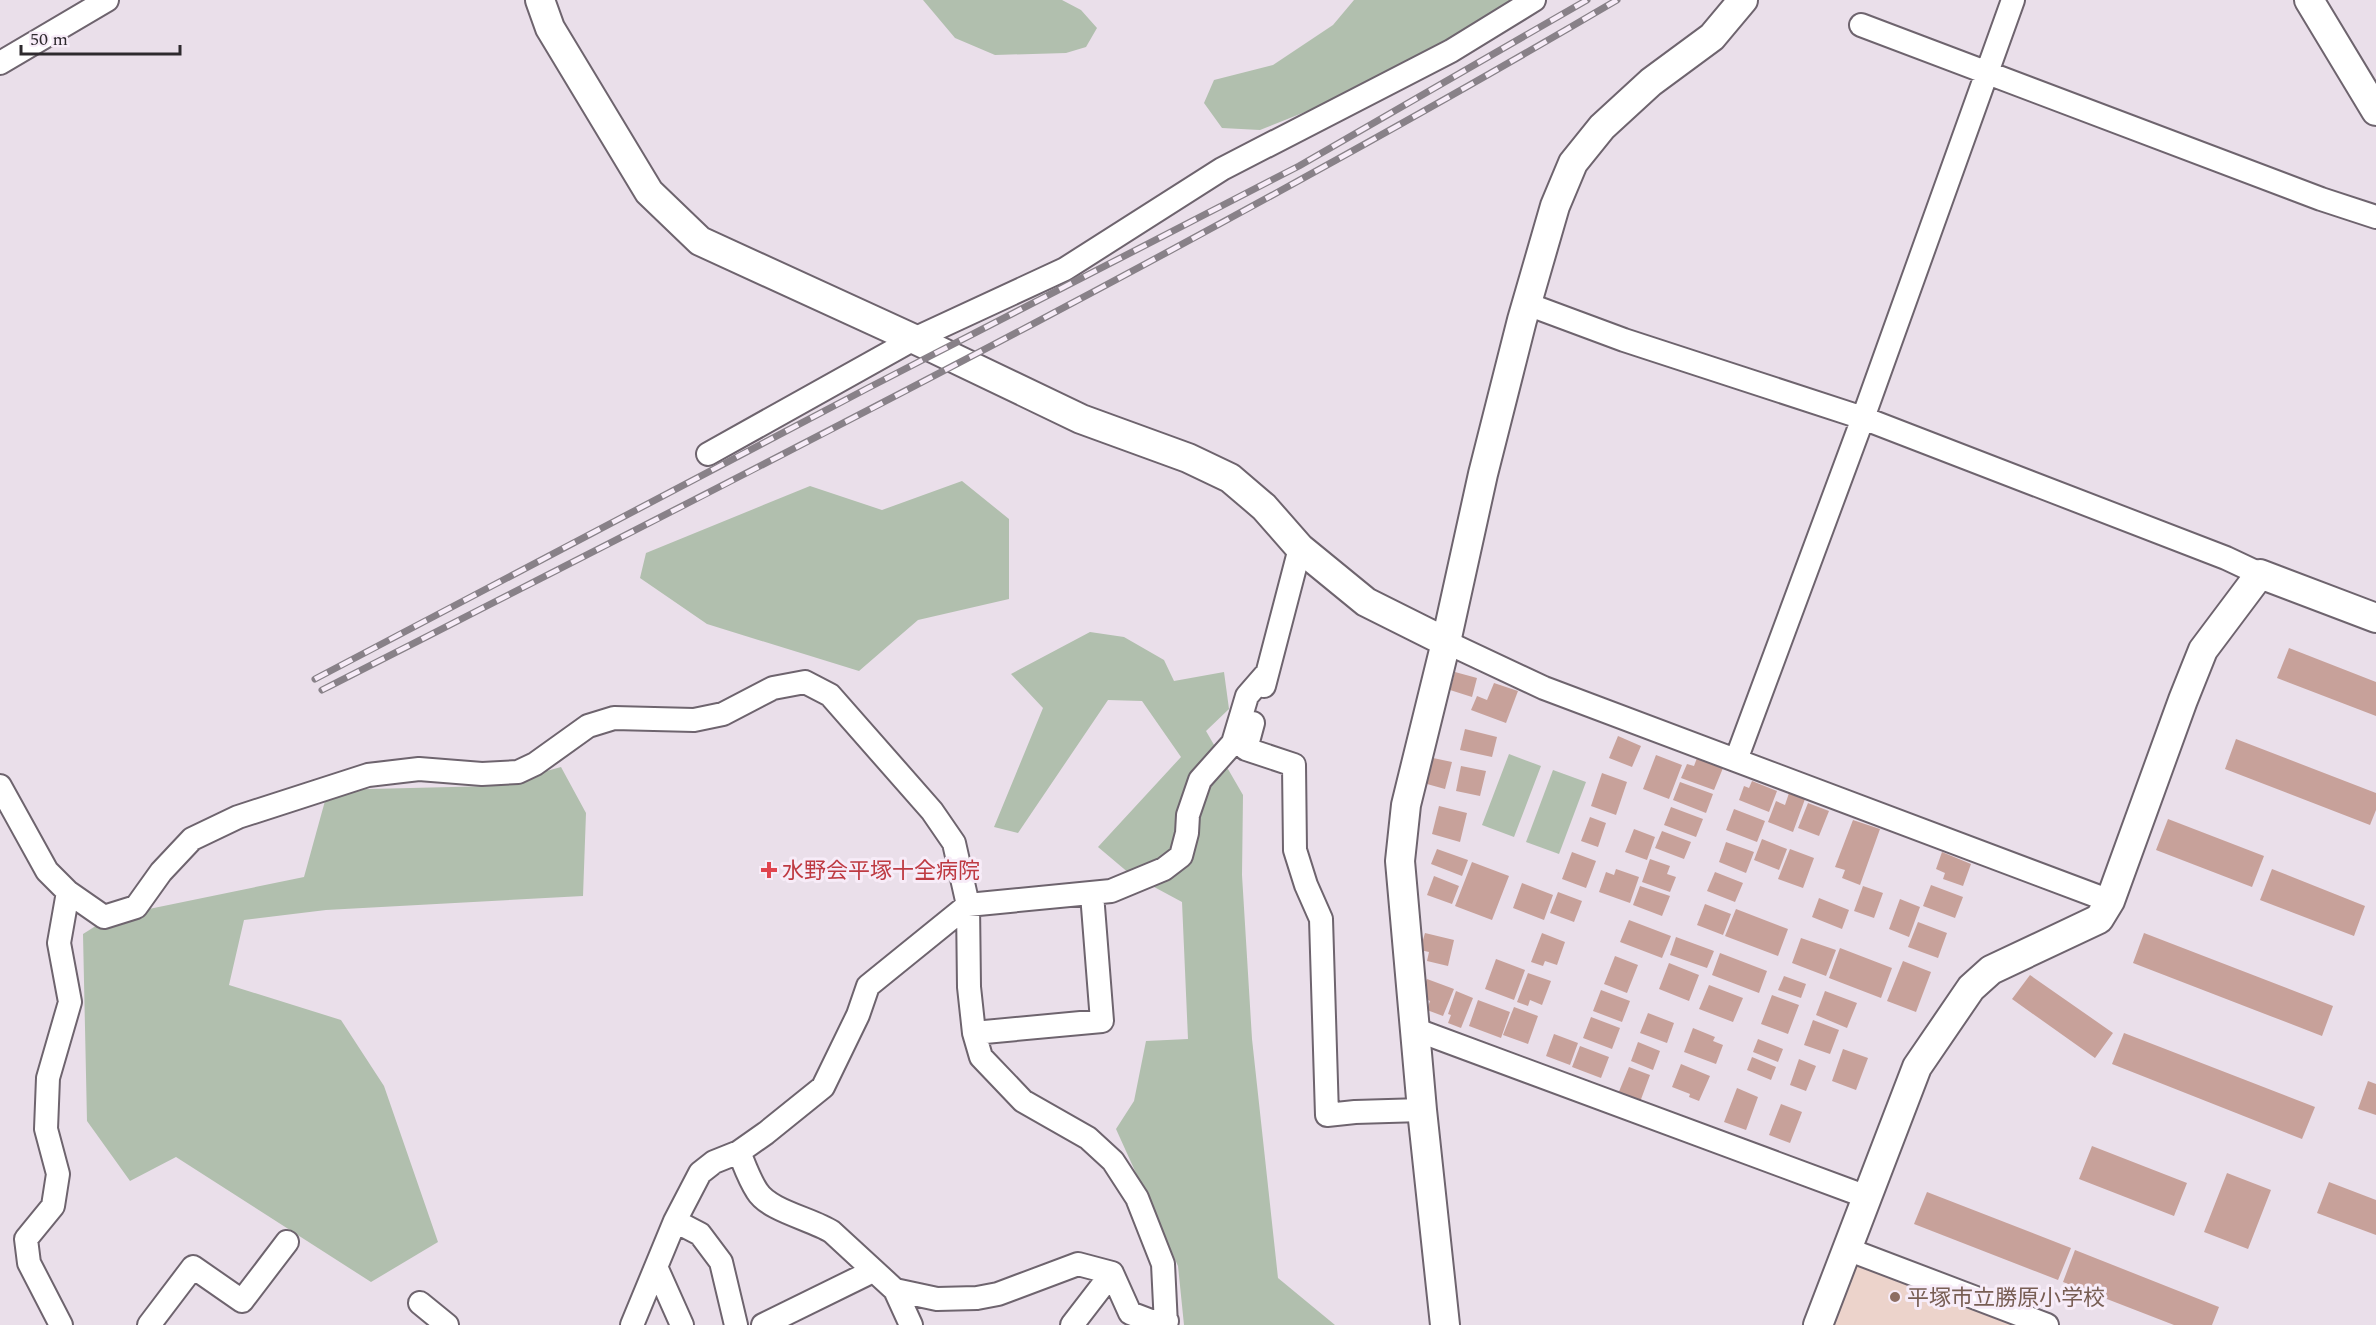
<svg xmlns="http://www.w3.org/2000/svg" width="2376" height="1325" font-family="Spectral,'Noto Sans JP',serif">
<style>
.education{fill:#ecd3cb}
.green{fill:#b1bfae}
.building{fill:#c7a19a}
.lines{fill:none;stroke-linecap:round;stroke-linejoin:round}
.minor-casing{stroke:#6e646e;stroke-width:26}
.tertiary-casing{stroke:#6e646e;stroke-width:32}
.minor{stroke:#fff;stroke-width:22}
.tertiary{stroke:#fff;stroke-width:28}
.rail-casing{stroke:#888188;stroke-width:7}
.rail{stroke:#f7ecf8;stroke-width:4.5;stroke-dasharray:14;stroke-linecap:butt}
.health-dot{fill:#e0444e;stroke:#f7ecf8;stroke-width:2}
.education-dot{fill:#8d6e63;stroke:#f7ecf8;stroke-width:2}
.labels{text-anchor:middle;stroke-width:6;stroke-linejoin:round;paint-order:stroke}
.health-label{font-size:22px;fill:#be3a42;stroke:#f7ecf8;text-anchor:start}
.education-label{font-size:22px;fill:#785e54;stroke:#f7ecf8;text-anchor:start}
</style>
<rect width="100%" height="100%" fill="#eadfea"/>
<path class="education" d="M 1863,1265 L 2021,1325 L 1833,1325 L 1854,1268 Z"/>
<path class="green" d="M 923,0 L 1062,0 L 1081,10 L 1097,28 L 1086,47 L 1066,53 L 995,55 L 955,38 Z
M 1354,0 L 1512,0 L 1481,23 L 1330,102 L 1260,130 L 1222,128 L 1204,103 L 1214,80 L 1273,65 L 1333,25 Z
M 962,481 L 1009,519 L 1009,599 L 918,620 L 859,671 L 707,624 L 640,578 L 646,553 L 810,486 L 882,510 Z
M 1090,632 L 1124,637 L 1164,660 L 1174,681 L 1224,672 L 1229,709 L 1206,731 L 1243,795 L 1242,875 L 1252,1039 L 1278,1278 L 1335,1325 L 1184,1325 L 1178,1266 L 1116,1129 L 1134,1101 L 1146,1041 L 1188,1039 L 1182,902 L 1130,874 L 1098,847 L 1181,757 L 1142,701 L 1108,700 L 1018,833 L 994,827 L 1043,708 L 1011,674 Z
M 1509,754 L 1541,766 L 1514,837 L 1482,825 Z
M 561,767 L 586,813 L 583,896 L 326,910 L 244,920 L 229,985 L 341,1020 L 384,1086 L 438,1242 L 371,1282 L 176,1157 L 130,1181 L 87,1121 L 83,934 L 110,917 L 304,877 L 328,790 L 493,786 Z
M 1553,770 L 1586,782 L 1559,854 L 1526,842 Z"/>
<path class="building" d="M 2289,648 L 2376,682 L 2376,716 L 2277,678 Z
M 1455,672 L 1477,678 L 1472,697 L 1450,690 Z
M 1494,683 L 1518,691 L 1506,723 L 1471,710 L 1477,696 L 1487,700 Z
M 1465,729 L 1497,737 L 1492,757 L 1460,750 Z
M 1618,736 L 1641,746 L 1632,767 L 1609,758 Z
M 2236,739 L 2376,793 L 2376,810 L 2370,825 L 2225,769 Z
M 1656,755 L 1682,765 L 1669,799 L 1643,789 Z
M 1433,758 L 1452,762 L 1445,789 L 1427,784 Z
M 1697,758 L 1723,768 L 1714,790 L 1681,778 L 1687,764 L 1694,766 Z
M 1461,766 L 1486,771 L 1480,796 L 1456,791 Z
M 1602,773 L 1627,782 L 1616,815 L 1591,806 Z
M 1752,781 L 1777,791 L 1769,812 L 1739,800 L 1744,786 L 1749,788 Z
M 1680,782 L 1713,794 L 1706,813 L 1673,800 Z
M 1789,793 L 1805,799 L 1793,832 L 1768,822 L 1776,801 L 1785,805 Z
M 1808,803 L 1829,811 L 1819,836 L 1798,828 Z
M 1439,806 L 1467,813 L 1460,842 L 1432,834 Z
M 1671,807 L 1703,819 L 1696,837 L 1664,825 Z
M 1734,809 L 1765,821 L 1757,842 L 1726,830 Z
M 1590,817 L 1606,823 L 1598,847 L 1581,841 Z
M 2168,819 L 2264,856 L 2252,887 L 2156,850 Z
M 1853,820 L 1880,829 L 1860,885 L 1842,878 L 1845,870 L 1835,867 Z
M 1634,829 L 1655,837 L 1647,860 L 1625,852 Z
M 1662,831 L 1691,842 L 1684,859 L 1655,848 Z
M 1762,839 L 1787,849 L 1779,870 L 1754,860 Z
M 1726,842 L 1754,852 L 1746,873 L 1719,862 Z
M 1437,849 L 1468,860 L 1462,876 L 1431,864 Z
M 1790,849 L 1814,858 L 1803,888 L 1778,879 Z
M 1572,852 L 1596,861 L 1586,888 L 1562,879 Z
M 1942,852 L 1971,864 L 1963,886 L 1943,879 L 1945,873 L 1936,869 Z
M 1650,859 L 1670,866 L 1667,874 L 1676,877 L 1670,892 L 1642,882 Z
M 1472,862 L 1509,876 L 1492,920 L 1455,906 Z
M 1616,869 L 1639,877 L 1630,903 L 1599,892 L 1606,872 L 1614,875 Z
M 2272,869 L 2365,906 L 2354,936 L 2260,900 Z
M 1715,872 L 1743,883 L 1735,902 L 1707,891 Z
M 1434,876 L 1459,886 L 1452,904 L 1427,895 Z
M 1522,883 L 1553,895 L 1544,920 L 1513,908 Z
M 1931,885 L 1963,897 L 1955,918 L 1923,906 Z
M 1640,886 L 1670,896 L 1662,916 L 1633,905 Z
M 1863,886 L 1883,893 L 1874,918 L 1854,911 Z
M 1558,892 L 1582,901 L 1574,922 L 1550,913 Z
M 1819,898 L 1849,910 L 1842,929 L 1812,917 Z
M 1900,899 L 1920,907 L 1909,937 L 1889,929 Z
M 1705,904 L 1731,914 L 1723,935 L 1697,925 Z
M 1736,909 L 1788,929 L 1778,956 L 1725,936 Z
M 1629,920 L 1671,936 L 1662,958 L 1620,942 Z
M 1918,922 L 1947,933 L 1938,958 L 1908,947 Z
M 1425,933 L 1454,940 L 1448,966 L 1427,961 L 1429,952 L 1420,950 Z
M 1542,933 L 1565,942 L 1557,965 L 1545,961 L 1543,966 L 1531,962 Z
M 2144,933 L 2333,1006 L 2322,1036 L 2133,963 Z
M 1676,937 L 1714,951 L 1707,968 L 1670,955 Z
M 1801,938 L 1836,950 L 1826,976 L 1792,963 Z
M 1840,948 L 1892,968 L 1881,998 L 1829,978 Z
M 1720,953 L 1767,971 L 1759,993 L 1712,975 Z
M 1615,956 L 1638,965 L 1627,993 L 1604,984 Z
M 1496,959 L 1525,970 L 1514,1000 L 1485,989 Z
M 1903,961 L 1931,972 L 1916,1012 L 1887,1001 Z
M 1669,963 L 1699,975 L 1689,1001 L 1659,989 Z
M 1528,973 L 1551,981 L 1542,1005 L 1530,1000 L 1528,1006 L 1517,1002 Z
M 2030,975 L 2113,1033 L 2095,1058 L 2012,999 Z
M 1784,976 L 1806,984 L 1801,998 L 1778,990 Z
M 1427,979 L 1454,989 L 1443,1016 L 1427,1010 L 1430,1001 L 1424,998 L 1422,991 Z
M 1709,985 L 1743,998 L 1733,1022 L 1699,1009 Z
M 1601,990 L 1630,1001 L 1622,1022 L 1593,1011 Z
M 1456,991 L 1473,998 L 1461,1028 L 1448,1023 L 1451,1015 L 1448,1014 Z
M 1825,991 L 1857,1003 L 1847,1028 L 1816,1015 Z
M 1772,995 L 1799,1005 L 1788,1034 L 1761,1024 Z
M 1478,1000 L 1510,1012 L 1501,1038 L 1469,1026 Z
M 1514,1007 L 1538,1016 L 1528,1044 L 1503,1035 Z
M 1648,1013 L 1674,1023 L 1667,1043 L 1640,1033 Z
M 1591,1017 L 1620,1028 L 1612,1049 L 1583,1038 Z
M 1813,1020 L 1839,1030 L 1830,1054 L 1804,1045 Z
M 1693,1028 L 1715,1037 L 1713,1041 L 1723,1045 L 1716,1064 L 1684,1052 Z
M 2124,1033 L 2315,1107 L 2302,1139 L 2112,1064 Z
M 1554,1034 L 1578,1043 L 1570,1065 L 1546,1056 Z
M 1758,1039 L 1783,1049 L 1778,1062 L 1753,1052 Z
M 1638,1042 L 1660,1051 L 1653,1070 L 1631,1061 Z
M 1580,1046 L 1609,1057 L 1601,1078 L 1572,1067 Z
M 1843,1049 L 1868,1058 L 1856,1090 L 1832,1081 Z
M 1752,1057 L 1776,1067 L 1771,1080 L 1747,1070 Z
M 1799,1059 L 1816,1066 L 1806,1091 L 1790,1085 Z
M 1681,1064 L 1710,1076 L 1699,1101 L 1689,1097 L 1690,1094 L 1672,1087 Z
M 1629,1067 L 1650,1075 L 1640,1102 L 1618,1094 Z
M 2368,1081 L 2376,1084 L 2376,1115 L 2358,1109 Z
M 1737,1088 L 1758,1097 L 1746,1130 L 1724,1122 Z
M 1781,1104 L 1802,1112 L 1790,1143 L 1769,1135 Z
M 2092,1146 L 2187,1183 L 2174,1216 L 2079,1179 Z
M 2227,1173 L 2271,1190 L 2248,1249 L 2204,1232 Z
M 2329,1182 L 2376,1200 L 2376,1235 L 2317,1213 Z
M 1927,1192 L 2071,1248 L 2058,1280 L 1914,1224 Z
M 2075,1250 L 2219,1307 L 2212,1325 L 2174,1325 L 2063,1282 Z"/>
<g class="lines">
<g class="minor-casing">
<path id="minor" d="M 1861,25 L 2321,199 L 2376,217
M 0,63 L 107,0
M 1527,304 L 1624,340 L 1863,418 L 2226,558 L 2260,574
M 708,454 L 914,339 L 1065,269 L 1222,169 L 1451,51 L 1534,0
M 1446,642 L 1544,688 L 2110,901
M 1264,686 L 1300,548
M 1253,723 L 1246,749 L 1294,765 L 1295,850 L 1306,885 L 1321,919 L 1327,1115 L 1355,1112 L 1422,1110
M 1736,760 L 1863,418 L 2013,0
M 0,786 L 47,871 L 68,892 L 104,917 L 136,907 L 161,872 L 192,839 L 238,817 L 368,775 L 419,769 L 482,774 L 518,772 L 535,764 L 588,726 L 614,718 L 694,720 L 723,714 L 773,688 L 805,682 L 830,695 L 932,811 L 954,843 L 968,905 L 969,987 L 974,1033 L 981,1057 L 1023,1101 L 1088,1138 L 1113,1161 L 1137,1198 L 1163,1264 L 1166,1325
M 1414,1029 L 1867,1197
M 974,1033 L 1102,1021 L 1092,894
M 739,1152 C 744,1164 749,1179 757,1191 C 769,1211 812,1219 832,1232 L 895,1290 L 911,1325
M 675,1221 L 700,1234 L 721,1262 L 736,1325
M 1847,1249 L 2047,1325
M 657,1269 L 682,1325
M 895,1290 L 937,1299 L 977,1298 L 998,1294 L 1078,1264 L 1112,1273 L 1130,1313 L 1151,1321 L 1167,1321
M 420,1303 L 447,1325
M 61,1325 L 29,1263 L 26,1239 L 53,1206 L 58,1174 L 46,1129 L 48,1078 L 70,1002 L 59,943 L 68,892
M 149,1325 L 193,1267 L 242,1301 L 287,1242
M 632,1325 L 675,1221 L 700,1173 L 714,1162 L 739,1152 L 766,1133 L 823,1087 L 858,1015 L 868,986 L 968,905 L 1111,891 L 1164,869 L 1181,856 L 1187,833 L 1188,815 L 1200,780 L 1233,743 L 1247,696 L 1267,673
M 763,1325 L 873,1271
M 1072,1325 L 1112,1273"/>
</g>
<g class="tertiary-casing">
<path id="tertiary" d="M 540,0 L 550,28 L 649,192 L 700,241 L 914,339 L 1081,419 L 1188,458 L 1230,478 L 1264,507 L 1300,548 L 1366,602 L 1446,642
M 2309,0 L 2376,111
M 1445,1325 L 1422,1110 L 1400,861 L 1406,805 L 1446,642 L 1483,474 L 1522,320 L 1555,206 L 1573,163 L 1602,127 L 1651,82 L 1712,37 L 1743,0
M 1818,1325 L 1917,1067 L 1971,988 L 1991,970 L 2099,919 L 2110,901 L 2183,700 L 2203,650 L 2260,574 L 2376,618"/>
</g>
<use href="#minor" class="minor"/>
<use href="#tertiary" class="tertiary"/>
<g class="rail-casing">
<path id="rail" d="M 315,679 L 868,388 L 1299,166 L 1587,0
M 322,690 C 757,468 1195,248 1617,0"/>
</g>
<use href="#rail" class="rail"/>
</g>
<path class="health-dot" d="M766 861h6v6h6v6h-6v6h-6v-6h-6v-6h6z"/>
<circle class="education-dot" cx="1895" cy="1297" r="6"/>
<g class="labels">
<g class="health-label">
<text x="782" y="878">水野会平塚十全病院</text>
</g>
<g class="education-label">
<text x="1907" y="1305">平塚市立勝原小学校</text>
</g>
</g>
<path d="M21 45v9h159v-9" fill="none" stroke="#2e2a2e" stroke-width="3"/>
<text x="30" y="45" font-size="18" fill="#2e2a2e" stroke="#f7ecf8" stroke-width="4.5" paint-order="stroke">50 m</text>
</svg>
